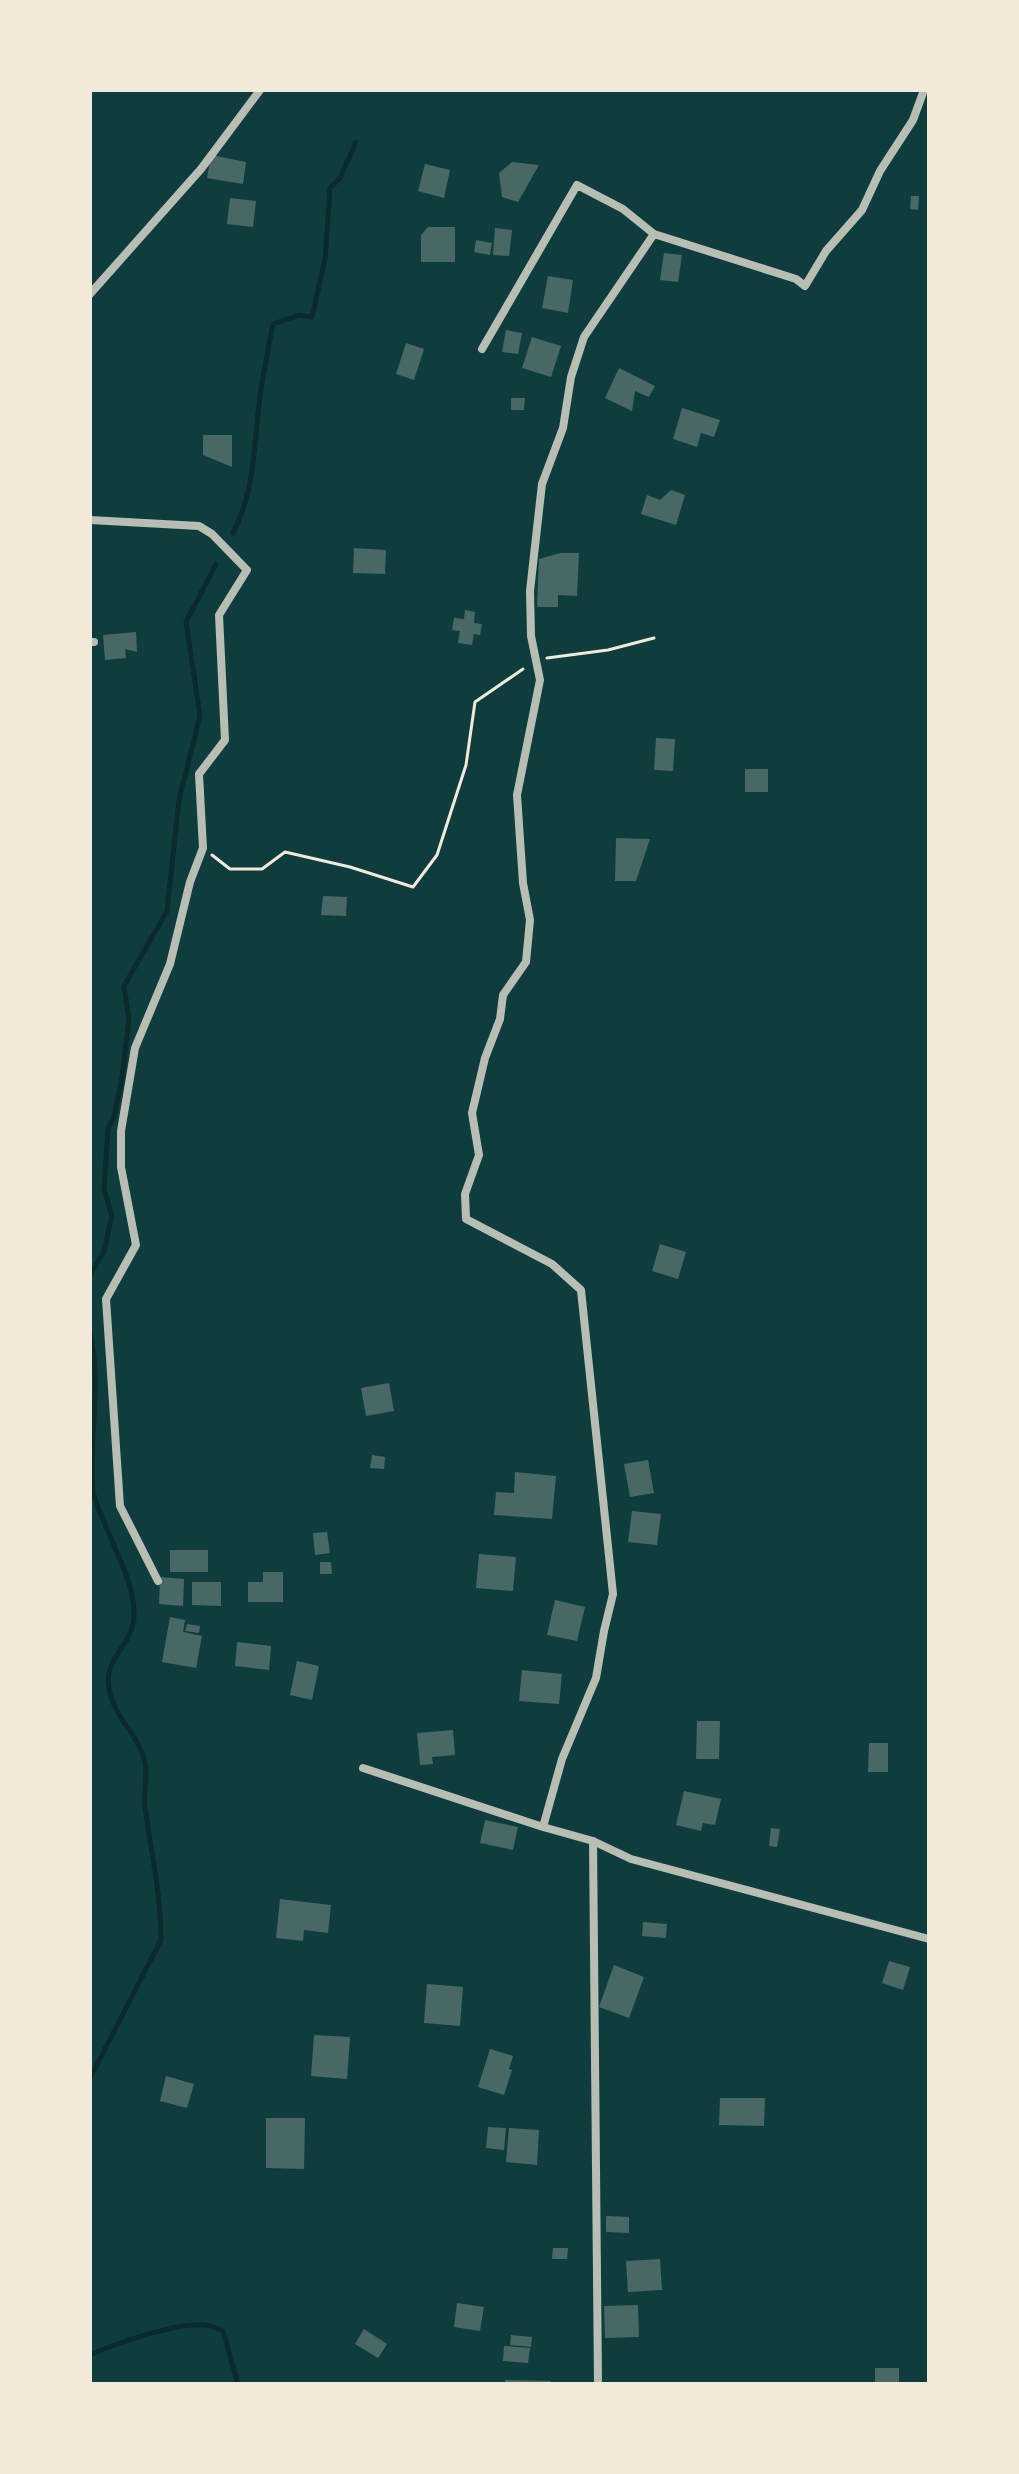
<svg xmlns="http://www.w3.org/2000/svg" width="1019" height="2474" font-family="'Alegreya Sans',sans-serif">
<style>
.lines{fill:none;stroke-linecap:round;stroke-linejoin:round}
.stream{stroke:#0a2a2b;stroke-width:5}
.building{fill:#486865}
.path{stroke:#f1e9da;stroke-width:3}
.minor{stroke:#b8beb3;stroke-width:8}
</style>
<rect width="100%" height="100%" fill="#0f3d3e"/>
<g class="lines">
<path class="stream" d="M 233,533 C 254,493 254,448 259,405 C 262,377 268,351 273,324 L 299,315 L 312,317 L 325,259 L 330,188 L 340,178 L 356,142
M 90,1275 L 104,1251 L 112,1216 L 104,1189 L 108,1129 L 114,1117 L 122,1078 L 129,1019 L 124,986 L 167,911 L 179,800 L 200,716 L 186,622 L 216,564
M 90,1332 C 102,1385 89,1437 93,1490 C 94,1500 99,1510 103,1519 C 113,1547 133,1580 134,1611 C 136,1646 103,1655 109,1688 C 113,1715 133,1729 142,1753 C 150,1770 143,1789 145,1807 C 151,1852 161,1894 161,1940 L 90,2078
M 90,2355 C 117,2343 177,2322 205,2325 C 211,2325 218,2329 223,2331 L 238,2384"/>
</g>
<path class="building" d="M 211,155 L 246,162 L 243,184 L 207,178 Z
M 512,162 L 539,165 L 518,202 L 502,197 L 499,173 Z
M 425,164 L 450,170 L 444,198 L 418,191 Z
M 911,196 L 919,196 L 918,210 L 910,209 Z
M 230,198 L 256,201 L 253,227 L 227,224 Z
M 428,227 L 455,227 L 455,262 L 421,262 L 421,235 Z
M 495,228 L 512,230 L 509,256 L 493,255 Z
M 476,240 L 492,243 L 490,255 L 474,252 Z
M 664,253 L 682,255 L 678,282 L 660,280 Z
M 548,276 L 573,280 L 568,313 L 542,308 Z
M 506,330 L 522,333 L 518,354 L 502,352 Z
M 532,337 L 561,346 L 551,377 L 522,368 Z
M 406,343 L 424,349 L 414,380 L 396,374 Z
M 619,368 L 655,386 L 649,397 L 635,391 L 632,411 L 605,398 Z
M 511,398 L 525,398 L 524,410 L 511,410 Z
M 682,408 L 720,420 L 714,437 L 701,433 L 697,447 L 673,439 Z
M 203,435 L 232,435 L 232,467 L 203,455 Z
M 671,490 L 685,495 L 676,525 L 641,514 L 647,495 L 660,500 Z
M 354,548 L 386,550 L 385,574 L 353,573 Z
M 560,553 L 579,553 L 577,596 L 558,595 L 558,607 L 537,607 L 539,559 Z
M 465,610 L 475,612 L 474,623 L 482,624 L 480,635 L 474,634 L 472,645 L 458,643 L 460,631 L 452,630 L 454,618 L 464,619 Z
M 136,632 L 137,652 L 125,649 L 126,658 L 105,660 L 103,635 Z
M 656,738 L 675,739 L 673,771 L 654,770 Z
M 745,769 L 768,769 L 768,792 L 745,792 Z
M 616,838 L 650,839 L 636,881 L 615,881 Z
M 323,896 L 347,897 L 346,916 L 321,915 Z
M 660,1244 L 686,1252 L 678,1279 L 652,1271 Z
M 389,1383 L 394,1411 L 366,1416 L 361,1388 Z
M 372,1455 L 385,1457 L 384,1469 L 370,1468 Z
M 648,1460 L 654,1493 L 630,1497 L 624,1464 Z
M 515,1472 L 556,1476 L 552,1519 L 494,1515 L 496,1492 L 514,1493 Z
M 632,1511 L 661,1514 L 657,1545 L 628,1542 Z
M 327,1532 L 330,1553 L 315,1555 L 313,1533 Z
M 170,1550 L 208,1550 L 208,1572 L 170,1572 Z
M 479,1554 L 516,1557 L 513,1591 L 476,1588 Z
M 320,1562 L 331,1562 L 332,1574 L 320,1574 Z
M 263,1572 L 283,1572 L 283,1602 L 248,1602 L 248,1582 L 263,1582 Z
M 160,1577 L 184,1579 L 183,1606 L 159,1604 Z
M 192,1582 L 221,1582 L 221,1606 L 192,1605 Z
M 555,1600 L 585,1607 L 577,1641 L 547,1635 Z
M 170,1617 L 185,1620 L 183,1632 L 202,1636 L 196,1668 L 162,1662 Z
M 187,1624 L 200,1626 L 199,1633 L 185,1631 Z
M 237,1642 L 271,1646 L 269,1670 L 235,1666 Z
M 297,1661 L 319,1666 L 312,1700 L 290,1695 Z
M 522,1670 L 562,1674 L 559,1704 L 519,1701 Z
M 697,1721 L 720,1721 L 719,1759 L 696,1759 Z
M 453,1730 L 455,1755 L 432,1757 L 433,1764 L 420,1765 L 417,1733 Z
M 869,1743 L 888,1743 L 888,1772 L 868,1772 Z
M 684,1791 L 721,1799 L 715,1825 L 703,1823 L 701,1831 L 676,1825 Z
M 485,1820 L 518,1827 L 513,1850 L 480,1843 Z
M 771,1828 L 780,1829 L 777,1847 L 769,1846 Z
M 280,1899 L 331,1905 L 328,1933 L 304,1930 L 303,1941 L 276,1938 Z
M 643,1922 L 667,1924 L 666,1938 L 642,1936 Z
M 889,1961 L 910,1967 L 903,1990 L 882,1983 Z
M 614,1965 L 644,1977 L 629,2018 L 599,2007 Z
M 427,1984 L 463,1987 L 460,2026 L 424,2023 Z
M 314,2035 L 350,2037 L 347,2079 L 311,2076 Z
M 490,2049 L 513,2056 L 509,2069 L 512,2070 L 504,2095 L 478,2087 Z
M 166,2076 L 194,2084 L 187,2108 L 160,2101 Z
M 720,2098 L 765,2098 L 764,2126 L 719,2125 Z
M 266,2118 L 305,2118 L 304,2169 L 266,2168 Z
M 488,2127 L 506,2128 L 504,2150 L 486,2148 Z
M 509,2128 L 539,2130 L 537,2165 L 506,2162 Z
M 606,2216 L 629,2217 L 629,2233 L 606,2232 Z
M 553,2248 L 568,2248 L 567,2259 L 552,2259 Z
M 660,2259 L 662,2290 L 628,2292 L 626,2261 Z
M 457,2303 L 484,2307 L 480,2331 L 454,2327 Z
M 638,2305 L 639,2337 L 605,2338 L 604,2306 Z
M 364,2329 L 387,2344 L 378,2358 L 355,2344 Z
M 511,2335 L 532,2337 L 531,2347 L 510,2345 Z
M 504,2346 L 530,2348 L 528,2363 L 503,2361 Z
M 875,2368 L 899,2368 L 899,2384 L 875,2384 Z
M 505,2380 L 551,2381 L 551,2384 L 505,2384 Z"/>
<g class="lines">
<path class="path" d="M 547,658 L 608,650 L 654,638
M 212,855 L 230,869 L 262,869 L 285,852 L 350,867 L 413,887 L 437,855 L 466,765 L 475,702 L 523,669"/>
<path class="minor" d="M 924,90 L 913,120 L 880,171 L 862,210 L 826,251 L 805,286 L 796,279 L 654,234 L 584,337 L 571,377 L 563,428 L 542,484 L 530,591 L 531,636 L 540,680 L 517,795 L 523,883 L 530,920 L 526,962 L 503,995 L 500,1019 L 485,1058 L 472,1113 L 479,1155 L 465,1194 L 466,1219 L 552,1264 L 581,1290 L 613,1594 L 604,1631 L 596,1678 L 562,1759 L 543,1827 L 593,1841 L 631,1859 L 929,1939
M 90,294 L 201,169 L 260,90
M 482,349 L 577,185 L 623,209 L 654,234
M 90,520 L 199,526 L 212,534 L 247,570 L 219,615 L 225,740 L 199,774 L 203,848 L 190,882 L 170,964 L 135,1048 L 121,1131 L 121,1167 L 136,1245 L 106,1299 L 120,1506 L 158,1581
M 90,642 L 94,642
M 363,1768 L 543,1827
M 593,1841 L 598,2384"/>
</g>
<rect width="1019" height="2474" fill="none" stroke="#f1e9da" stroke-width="184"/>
</svg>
